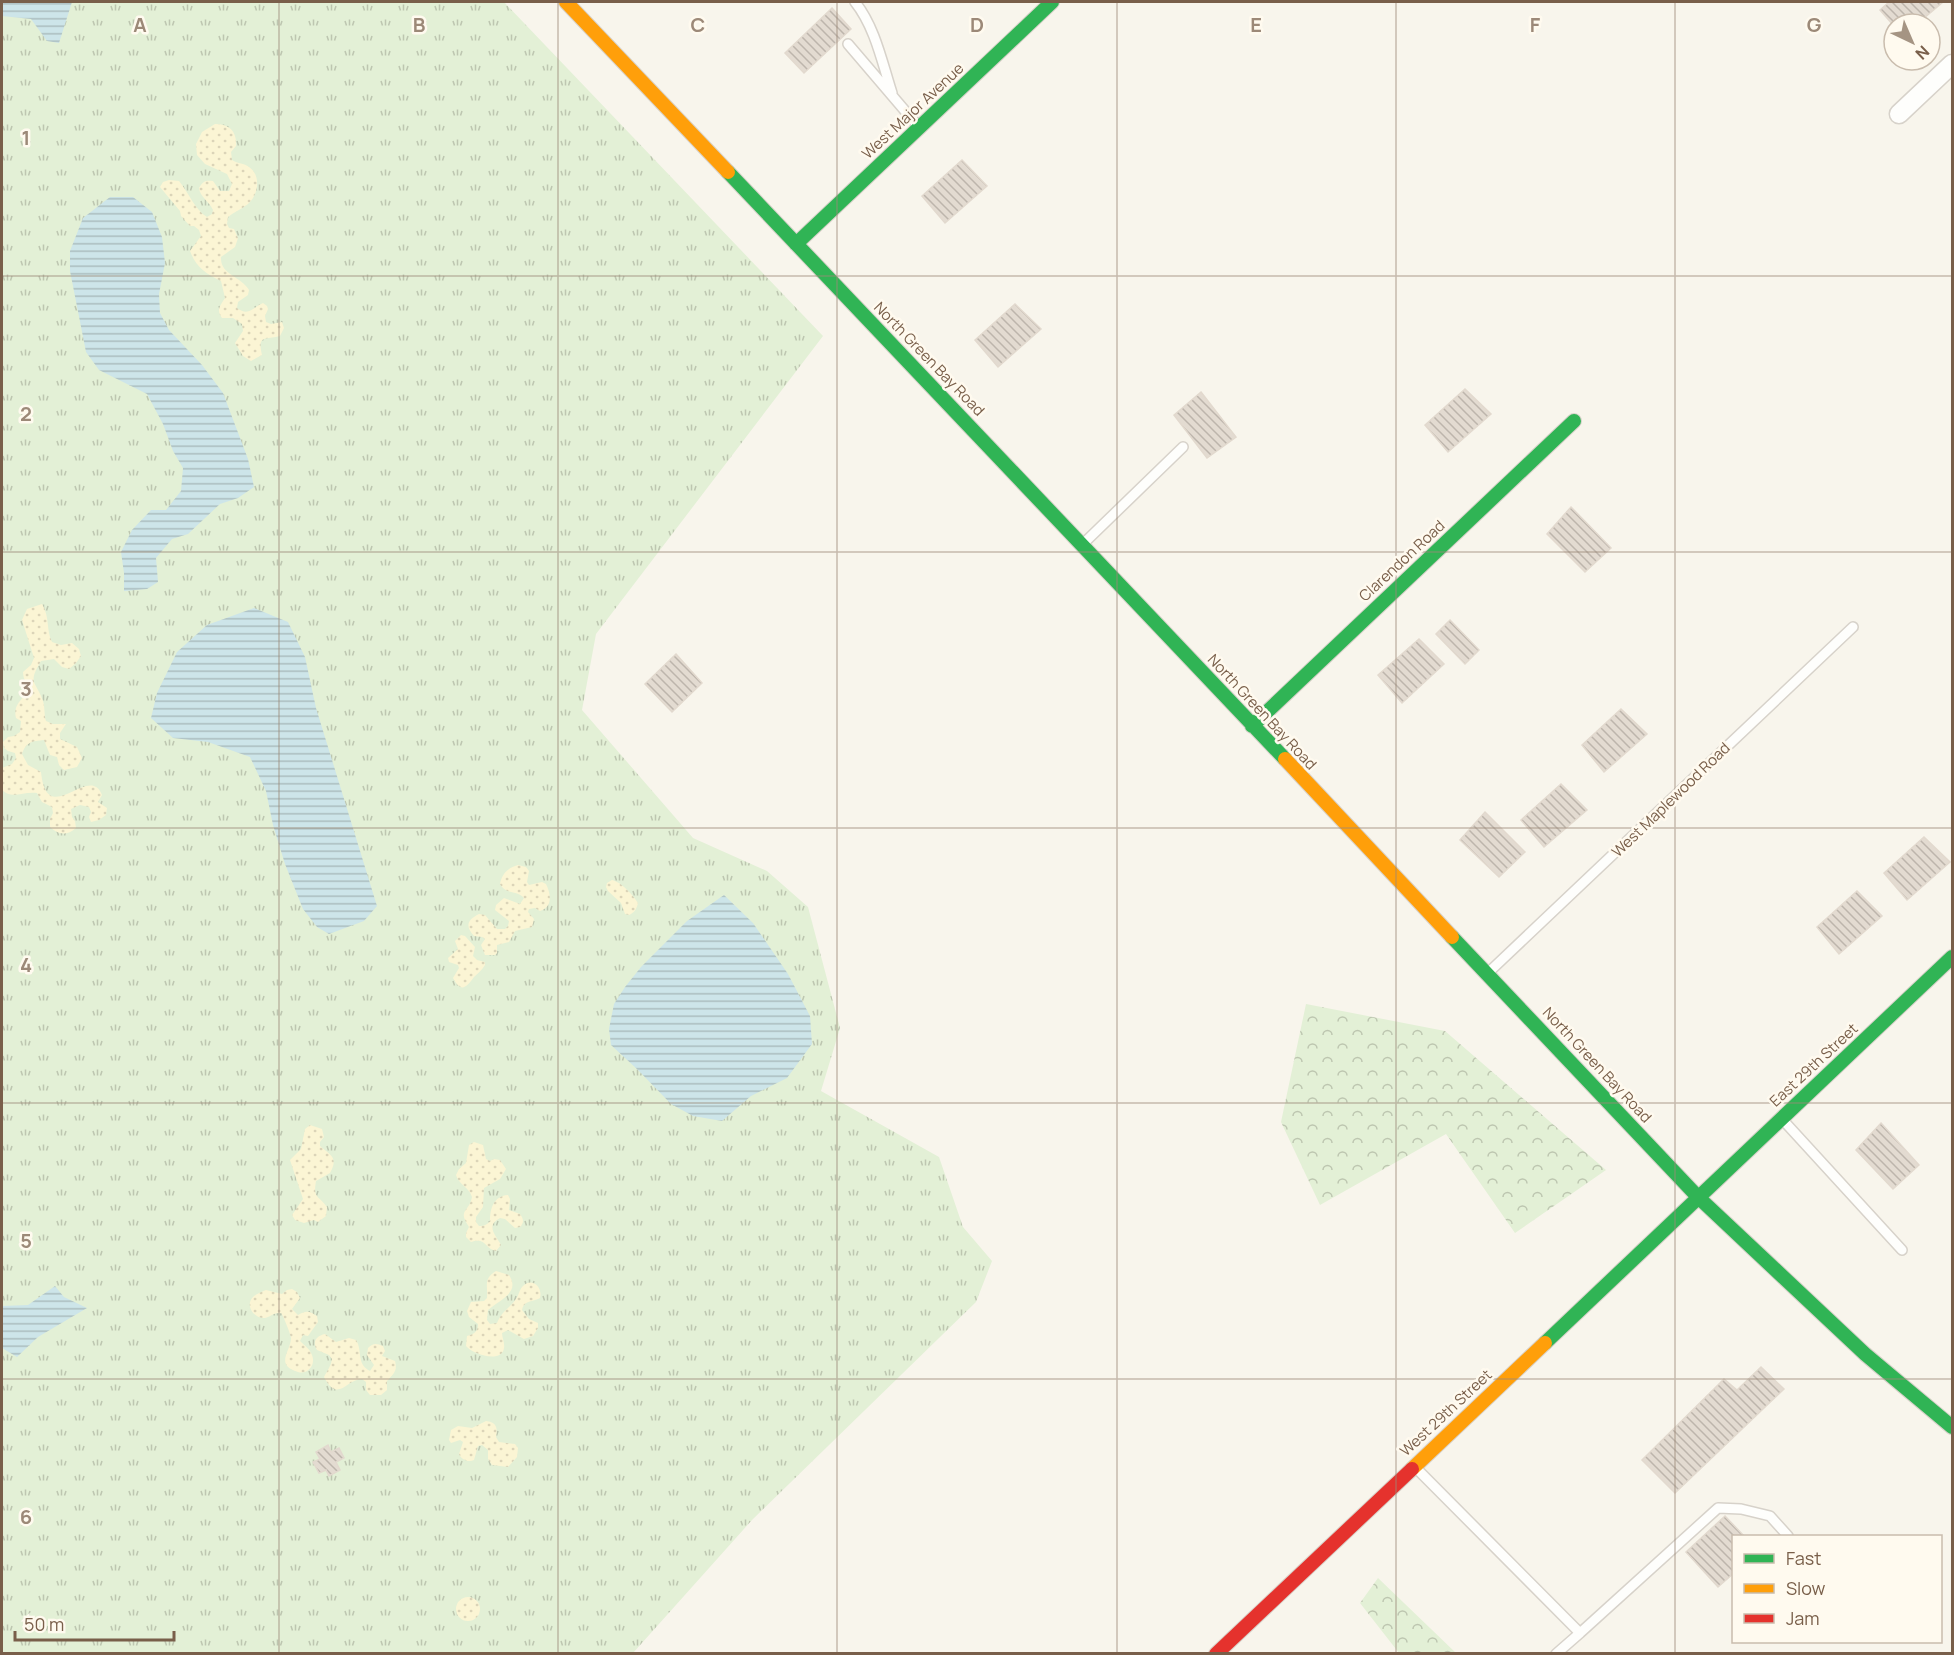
<svg xmlns="http://www.w3.org/2000/svg" width="1954" height="1655" viewBox="0 0 1954 1655" font-family="Manrope,sans-serif">
  <style>
    .grass { fill: url(#grass-tufts) }
    .forest { fill: url(#forest-crowns) }
    .sand { fill: url(#sand-dots) }
    .water { fill: url(#water-rules) }
    .building { fill: url(#building-back-hatch); stroke: #e2d9ce; stroke-width: 1.5 }
    .lines { fill: none; stroke-linecap: round; stroke-linejoin: round }
    .lane-casing { stroke: #d7d2ca; stroke-width: 12 }
    .street-casing { stroke: #d7d2ca; stroke-width: 21 }
    .fast-casing { stroke: #d8d2ca; stroke-width: 16 }
    .slow-casing { stroke: #d8d2ca; stroke-width: 16 }
    .jam-casing { stroke: #d8d2ca; stroke-width: 16 }
    .lane { stroke: #fefefc; stroke-width: 9 }
    .street { stroke: #fefefc; stroke-width: 18 }
    .fast { stroke: #30b455; stroke-width: 14 }
    .slow { stroke: #ff9f0a; stroke-width: 14 }
    .jam { stroke: #e5322d; stroke-width: 14 }
    .grid { fill: none; stroke: #9c8978; stroke-width: 1.5; stroke-opacity: 0.55 }
    .labels { text-anchor: middle; stroke-width: 5; stroke-linejoin: round; paint-order: stroke }
    .street-label { font-size: 15px; fill: #795f4a; stroke: #fffaef }
    .grid-label { font-size: 20px; text-anchor: middle; font-weight: bold; fill: #9c8978; stroke: #fffaef; stroke-width: 5; stroke-linejoin: round; paint-order: stroke }
  </style>
  <defs>
    <pattern id="grass-tufts" width="24" height="20" patternUnits="userSpaceOnUse" patternTransform="scale(1.5)"><rect width="24" height="20" fill="#e3f0d6"/><path d="M3 7l-1-3M5 7V3M7 7l1-3M15 17l-1-3M17 17v-4M19 17l1-3" fill="none" stroke="#bdc6b0"/></pattern>
    <pattern id="forest-crowns" width="20" height="18" patternUnits="userSpaceOnUse" patternTransform="scale(1.5)"><rect width="20" height="18" fill="#e3f0d6"/><path d="M2 6a3 3 0 1 1 6 0M12 15a3 3 0 1 1 6 0" fill="none" stroke="#bdc6b0"/></pattern>
    <pattern id="sand-dots" width="8" height="8" patternUnits="userSpaceOnUse" patternTransform="scale(1.5)"><rect width="8" height="8" fill="#fbf5d4"/><path d="M2 2h.1M6 6h.1" fill="none" stroke="#dbd4b8" stroke-width="1.8" stroke-linecap="round"/></pattern>
    <pattern id="water-rules" width="6" height="5" patternUnits="userSpaceOnUse" patternTransform="scale(1.5)"><rect width="6" height="5" fill="#cde5e9"/><path d="M0 2.5h6" fill="none" stroke="#abbdbf"/></pattern>
    <pattern id="building-back-hatch" width="6" height="6" patternUnits="userSpaceOnUse" patternTransform="scale(1.5)"><rect width="6" height="6" fill="#e3dbd1"/><path d="M-1 5l2 2M0 0l6 6M5-1l2 2" fill="none" stroke="#bdb5ac"/></pattern>
  </defs>
  <rect width="100%" height="100%" fill="#f8f5ec"/>
  <!-- grass -->
  <path class="grass" d="M 2,2 L 504,2 L 823,336 L 596,634 L 582,710 L 693,838 L 767,871 L 808,907 L 840,1028 L 821,1091 L 939,1157 L 963,1227 L 992,1261 L 976,1302 L 752,1520 L 633,1653 L 2,1654 Z"/>
  <!-- forest -->
  <path class="forest" d="M 1306,1004 L 1445,1031 L 1606,1170 L 1515,1233 L 1446,1134 L 1320,1205 L 1281,1122 Z
    M 1378,1578 L 1456,1653 L 1399,1653 L 1360,1603 Z"/>
  <!-- sand -->
  <path class="sand" d="M 215,124 C 230,124 237,132 236,146 L 231,152 L 232,160 C 238,164 244,163 249,167 C 261,175 259,194 248,204 C 242,209 234,212 228,217 L 227,224 L 229,228 L 234,229 L 238,238 L 235,247 L 221,257 C 220,275 241,276 249,290 L 248,295 L 238,302 L 237,308 C 249,317 253,307 263,303 L 267,306 L 268,309 L 265,316 L 266,322 L 271,324 L 282,322 L 284,328 L 280,336 C 266,340 257,334 262,355 L 251,361 L 243,356 L 235,343 L 243,331 L 242,324 L 233,318 L 222,318 C 216,310 220,306 225,298 L 221,281 C 206,274 196,267 190,251 L 201,236 L 199,230 L 194,226 L 190,226 L 181,216 L 180,211 L 160,187 L 163,182 L 169,180 L 179,181 C 189,193 195,210 207,217 L 212,214 L 213,210 C 209,201 200,197 199,188 C 203,181 206,180 213,181 L 220,191 L 229,191 L 232,184 L 227,174 L 205,164 L 197,155 L 196,144 L 202,132 Z
    M 42,604 C 50,617 46,630 52,642 L 61,645 L 72,643 L 79,649 L 81,656 L 76,663 L 69,669 L 62,667 L 54,659 L 41,661 C 27,684 36,681 43,701 C 45,707 44,715 46,721 L 53,724 L 66,724 L 60,733 L 60,739 L 77,747 L 82,758 L 77,767 L 64,770 L 59,765 L 57,757 L 50,755 L 44,740 C 32,741 26,742 22,754 L 28,765 L 41,772 C 47,831 89,762 102,795 L 98,802 L 107,808 L 106,815 L 99,820 L 91,822 L 89,817 L 91,812 L 89,807 L 80,805 L 71,809 L 72,817 L 75,821 L 76,828 C 67,836 58,835 50,827 L 50,819 L 53,813 L 52,807 L 42,802 L 37,793 C 23,791 12,800 2,790 L 2,768 L 12,764 L 16,758 L 15,753 L 8,751 L 4,748 L 3,742 L 8,737 L 14,736 L 20,732 L 21,721 L 16,718 C 13,706 20,701 28,692 C 28,684 23,680 23,672 L 31,665 L 34,658 L 22,620 L 27,609 Z
    M 518,865 L 526,867 L 529,871 L 527,882 L 529,885 L 542,882 L 546,884 C 551,894 553,907 540,911 L 535,908 L 529,909 L 528,912 L 534,919 L 532,927 L 515,931 L 509,942 L 497,945 L 497,953 L 495,955 L 485,955 L 481,945 L 485,939 L 482,937 L 474,936 C 465,926 467,920 479,914 L 485,915 L 497,929 L 505,929 L 508,926 L 509,921 L 495,910 L 496,905 L 504,898 L 520,904 L 524,898 C 517,890 506,895 500,884 C 502,873 508,868 518,865 Z
    M 612,880 C 621,882 633,895 638,903 C 636,910 635,912 629,915 L 625,914 L 621,903 L 608,891 L 606,887 L 607,883 Z
    M 461,935 L 465,936 L 475,947 L 473,956 L 477,960 L 485,962 L 485,965 C 482,970 478,973 474,977 C 466,988 461,993 453,978 L 459,968 L 458,965 L 449,962 L 448,958 L 458,949 L 455,941 Z
    M 310,1125 L 322,1129 L 324,1137 L 320,1142 L 320,1146 C 330,1155 339,1157 330,1173 L 316,1181 C 313,1199 318,1195 327,1207 L 326,1216 L 318,1222 L 314,1220 L 304,1223 L 295,1220 L 292,1215 L 303,1199 L 290,1160 L 301,1149 L 305,1129 Z
    M 474,1142 L 483,1145 L 486,1159 L 490,1161 L 494,1159 L 500,1160 L 506,1169 L 500,1179 L 484,1188 L 483,1207 L 476,1217 L 476,1222 L 479,1226 C 484,1226 487,1225 490,1221 C 490,1208 494,1196 508,1195 L 510,1199 L 509,1210 L 520,1214 C 524,1220 524,1222 520,1227 L 515,1228 L 505,1219 L 500,1218 C 485,1226 496,1235 501,1245 L 496,1251 C 485,1249 486,1237 471,1242 L 466,1237 L 466,1233 L 469,1227 C 457,1209 469,1213 472,1197 C 469,1187 459,1185 456,1175 L 459,1169 L 466,1163 L 469,1145 Z
    M 496,1271 L 509,1275 C 521,1293 499,1300 488,1310 L 487,1320 L 490,1324 L 497,1323 C 502,1311 509,1309 516,1299 C 519,1295 519,1290 523,1286 C 532,1277 543,1287 540,1298 C 533,1302 524,1300 522,1310 L 529,1319 L 538,1323 L 538,1328 L 533,1336 L 524,1339 L 508,1330 L 502,1333 C 502,1337 505,1344 504,1348 C 502,1364 472,1354 466,1346 L 467,1336 C 474,1334 478,1332 478,1324 L 469,1317 L 467,1311 L 471,1302 L 484,1301 L 487,1298 C 488,1285 483,1279 496,1271 Z
    M 292,1289 L 297,1292 L 300,1298 L 292,1309 L 298,1315 C 307,1310 309,1311 317,1316 L 318,1322 L 308,1336 L 303,1335 L 300,1341 C 305,1346 310,1349 312,1355 C 316,1365 308,1375 298,1372 C 274,1365 291,1351 291,1338 C 291,1335 283,1315 281,1313 C 273,1312 270,1318 263,1318 C 253,1317 245,1305 253,1297 C 256,1294 262,1292 266,1290 L 282,1294 L 287,1290 Z
    M 325,1334 L 336,1342 L 349,1338 L 356,1340 C 363,1351 356,1364 370,1371 L 374,1365 L 367,1355 L 368,1348 C 373,1343 376,1343 383,1346 L 385,1351 L 382,1356 L 395,1361 C 398,1371 393,1374 387,1381 L 387,1390 L 381,1395 L 370,1395 L 366,1390 L 366,1382 L 362,1379 C 346,1379 338,1404 324,1377 C 327,1371 331,1366 332,1359 L 329,1355 L 317,1350 C 312,1342 316,1336 325,1334 Z
    M 486,1421 C 496,1422 498,1427 496,1437 L 499,1442 L 515,1444 L 518,1448 L 517,1457 L 508,1467 L 492,1465 L 488,1459 L 488,1450 L 482,1445 L 478,1446 L 474,1460 C 468,1463 461,1459 459,1454 L 463,1442 L 460,1440 L 451,1443 L 449,1440 L 451,1430 L 458,1426 L 472,1428 Z
    M456 1609a12 12 0 1 1 24 0a12 12 0 1 1-24 0Z"/>
  <!-- water -->
  <path class="water" d="M 2,2 L 72,2 L 59,43 L 47,41 L 31,19 L 2,16 Z
    M 110,197 L 133,197 L 152,212 L 162,237 L 165,263 L 159,294 L 160,313 L 169,330 L 202,365 L 223,393 L 248,459 L 254,487 L 238,498 L 220,504 L 188,534 L 172,539 L 156,558 L 158,582 L 147,589 L 124,591 L 124,573 L 121,552 L 132,530 L 151,510 L 166,510 L 181,491 L 183,468 L 173,451 L 163,424 L 147,394 L 99,370 L 86,352 L 70,271 L 70,251 L 83,218 Z
    M 254,608 L 288,622 L 305,657 L 316,708 L 377,906 L 364,921 L 329,934 L 317,927 L 303,909 L 285,864 L 273,825 L 266,791 L 250,757 L 208,742 L 173,738 L 151,718 L 157,693 L 177,652 L 207,625 Z
    M 724,895 L 753,923 L 788,974 L 810,1016 L 812,1044 L 787,1078 L 751,1096 L 722,1121 L 693,1116 L 671,1104 L 638,1070 L 611,1045 L 609,1029 L 614,1004 L 625,987 L 641,967 L 687,921 Z
    M 55,1286 L 64,1297 L 87,1308 L 38,1337 L 17,1357 L 2,1348 L 2,1306 L 28,1305 Z"/>
  <!-- building -->
  <path class="building" d="M 1889,2 L 1943,2 L 1917,24 L 1894,24 L 1894,26 L 1880,10 Z
    M 832,8 L 851,29 L 804,73 L 785,53 Z
    M 962,160 L 987,186 L 945,223 L 922,196 Z
    M 1015,304 L 1041,329 L 998,367 L 975,340 Z
    M 1465,389 L 1491,414 L 1448,452 L 1425,425 Z
    M 1201,392 L 1236,437 L 1207,458 L 1174,415 Z
    M 1571,507 L 1611,548 L 1585,572 L 1547,534 Z
    M 1450,620 L 1479,650 L 1465,664 L 1436,634 Z
    M 1419,639 L 1444,664 L 1402,703 L 1378,675 Z
    M 676,654 L 702,683 L 672,712 L 645,684 Z
    M 1621,709 L 1647,734 L 1604,772 L 1582,745 Z
    M 1561,784 L 1587,810 L 1544,847 L 1521,820 Z
    M 1485,812 L 1525,852 L 1499,877 L 1460,840 Z
    M 1924,837 L 1950,862 L 1907,900 L 1884,873 Z
    M 1857,891 L 1882,916 L 1839,954 L 1817,927 Z
    M 1881,1123 L 1919,1165 L 1893,1189 L 1856,1150 Z
    M 1761,1367 L 1784,1389 L 1675,1493 L 1642,1460 L 1724,1379 L 1737,1390 Z
    M 328,1445 L 331,1452 L 339,1448 L 344,1458 L 336,1462 L 340,1470 L 329,1476 L 326,1470 L 319,1473 L 313,1462 L 320,1459 L 316,1452 Z
    M 1725,1516 L 1744,1536 L 1734,1536 L 1734,1573 L 1718,1587 L 1686,1552 Z"/>
  <g class="lines">
    <!-- lane casing -->
    <g class="lane-casing">
      <path id="lane" d="M 855,2 C 875,27 882,62 892,93
        M 848,44 L 918,126
        M 1084,543 L 1183,447
        M 1490,971 L 1853,627
        M 1782,1119 L 1902,1250
        M 1416,1468 L 1580,1633 L 1718,1508 L 1741,1509 L 1770,1516 L 1788,1536
        M 1556,1654 L 1580,1633"/>
    </g>
    <!-- street casing -->
    <g class="street-casing">
      <path id="street" d="M 1899,114 L 1952,64"/>
    </g>
    <!-- fast casing -->
    <g class="fast-casing">
      <path id="fast" d="M 728,172 L 1285,759
        M 796,244 L 1052,2
        M 1252,726 L 1574,421
        M 1452,937 L 1698,1197 L 1865,1354 L 1952,1427
        M 1545,1343 L 1952,957"/>
    </g>
    <!-- slow casing -->
    <g class="slow-casing">
      <path id="slow" d="M 566,2 L 728,172
        M 1285,759 L 1452,937
        M 1412,1469 L 1545,1343"/>
    </g>
    <!-- jam casing -->
    <g class="jam-casing">
      <path id="jam" d="M 1216,1654 L 1412,1469"/>
    </g>
    <!-- lane -->
    <use href="#lane" class="lane"/>
    <!-- street -->
    <use href="#street" class="street"/>
    <!-- fast -->
    <use href="#fast" class="fast"/>
    <!-- slow -->
    <use href="#slow" class="slow"/>
    <!-- jam -->
    <use href="#jam" class="jam"/>
  </g>
  <!-- grid -->
  <path class="grid" d="M 279,2 L 279,1654M 558,2 L 558,1654M 837,2 L 837,1654M 1117,2 L 1117,1654M 1396,2 L 1396,1654M 1675,2 L 1675,1654M 2,276 L 1952,276M 2,552 L 1952,552M 2,828 L 1952,828M 2,1103 L 1952,1103M 2,1379 L 1952,1379"/>
  <g class="labels">
    <!-- street labels -->
    <g class="street-label">
      <text transform="translate(913 111) rotate(-43)" y="5">West Major Avenue</text>
      <text transform="translate(929 359) rotate(46)" y="5">North Green Bay Road</text>
      <text transform="translate(1402 561) rotate(-43)" y="5">Clarendon Road</text>
      <text transform="translate(1262 712) rotate(47)" y="5">North Green Bay Road</text>
      <text transform="translate(1671 800) rotate(-44)" y="5">West Maplewood Road</text>
      <text transform="translate(1597 1065) rotate(47)" y="5">North Green Bay Road</text>
      <text transform="translate(1814 1065) rotate(-43)" y="5">East 29th Street</text>
      <text transform="translate(1446 1413) rotate(-43)" y="5">West 29th Street</text>
    </g>
  </g>
  <g class="grid-label">
    <text x="140" y="32">A</text>
    <text x="419" y="32">B</text>
    <text x="698" y="32">C</text>
    <text x="977" y="32">D</text>
    <text x="1256" y="32">E</text>
    <text x="1535" y="32">F</text>
    <text x="1814" y="32">G</text>
    <text x="26" y="145">1</text>
    <text x="26" y="421">2</text>
    <text x="26" y="696">3</text>
    <text x="26" y="972">4</text>
    <text x="26" y="1248">5</text>
    <text x="26" y="1524">6</text>
  </g>
  <!-- border -->
  <rect width="1954" height="1655" fill="none" stroke="#795f4a" stroke-width="6"/>
  <!-- legend -->
  <rect x="1732" y="1535" width="210" height="108" fill="#fffaef" stroke="#c9bcad" stroke-width="1.5"/>
  <rect x="1744" y="1554" width="30" height="9" fill="#30b455" stroke="#c9bcad" stroke-width="1.5"/>
  <text x="1786" y="1565" font-size="18" fill="#795f4a">Fast</text>
  <rect x="1744" y="1584" width="30" height="9" fill="#ff9f0a" stroke="#c9bcad" stroke-width="1.5"/>
  <text x="1786" y="1595" font-size="18" fill="#795f4a">Slow</text>
  <rect x="1744" y="1614" width="30" height="9" fill="#e5322d" stroke="#c9bcad" stroke-width="1.5"/>
  <text x="1786" y="1625" font-size="18" fill="#795f4a">Jam</text>
  <!-- north arrow -->
  <g transform="translate(1912 42) rotate(136)"><circle r="28" fill="#fffaef" stroke="#c9bcad" stroke-width="1.5"/>
  <path d="M0-4.5L10 22L0 15L-10 22Z" fill="#a59483"/>
  <text y="-9" font-size="16" font-weight="bold" text-anchor="middle" fill="#795f4a">N</text>
  </g>
  <!-- scale -->
  <path d="M15 1631v9h159v-9" fill="none" stroke="#795f4a" stroke-width="3"/>
  <text x="24" y="1631" font-size="18" fill="#795f4a" stroke="#fffaef" stroke-width="4.5" paint-order="stroke">50 m</text>
</svg>
